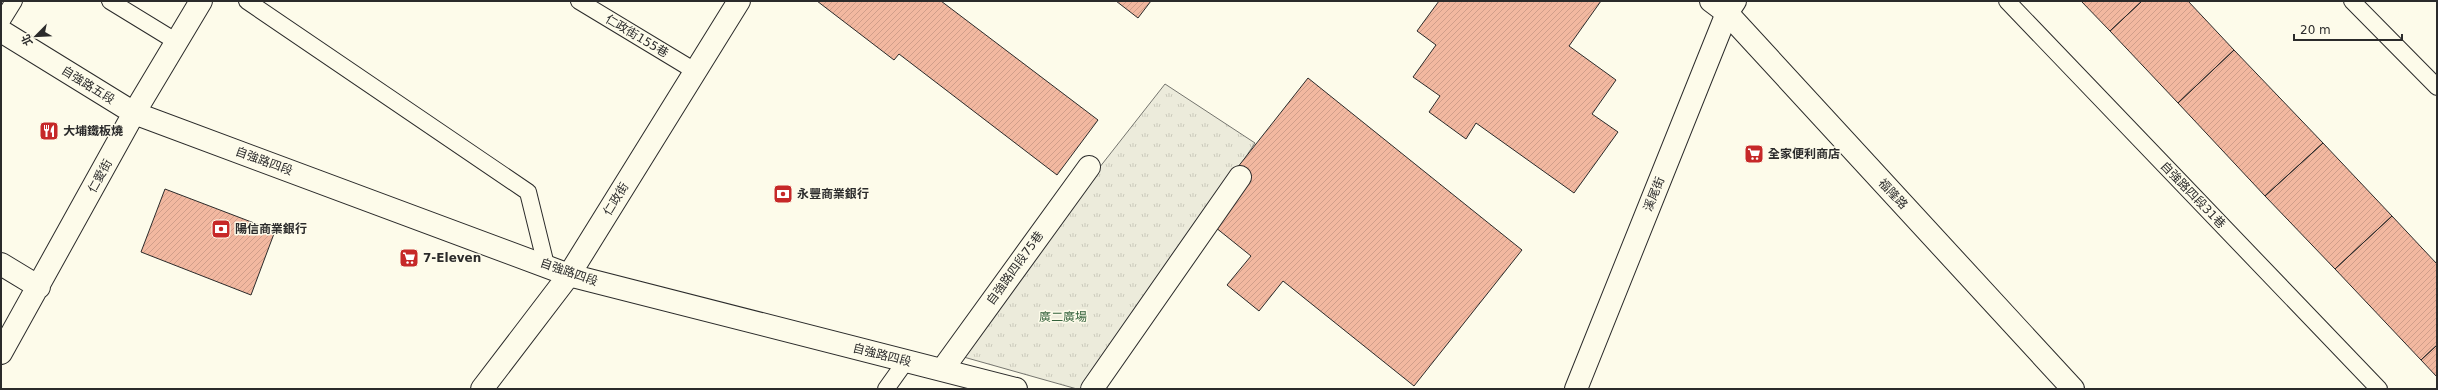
<svg xmlns="http://www.w3.org/2000/svg" width="2438" height="390" viewBox="0 0 2438 390" font-family="'DejaVu Sans','Noto Sans TC',sans-serif">
  <style>
    .grass { fill: url(#grass-tufts); stroke: #74746e }
    .building { fill: url(#building-hatch); stroke: #2b2b2b }
    .lines { fill: none; stroke-linecap: round; stroke-linejoin: round }
    .service-casing { stroke: #2b2b2b; stroke-width: 18 }
    .minor-casing { stroke: #2b2b2b; stroke-width: 24 }
    .tertiary-casing { stroke: #2b2b2b; stroke-width: 24 }
    .service { stroke: #fdfbea; stroke-width: 16 }
    .minor { stroke: #fdfbea; stroke-width: 22 }
    .tertiary { stroke: #fdfbea; stroke-width: 22 }
    .labels { text-anchor: middle; stroke-width: 3; stroke-linejoin: round; paint-order: stroke }
    .street-label { font-size: 12px; fill: #2b2b2b; stroke: #fdfbea }
    .poi-label { font-size: 12px; font-weight: bold; fill: #2b2b2b; stroke: #fdfbea; text-anchor: start }
    .park-label { font-size: 12px; fill: #34623c; stroke: #fdfbea }
  </style>
  <defs>
    <pattern id="grass-tufts" width="24" height="20" patternUnits="userSpaceOnUse"><rect width="24" height="20" fill="#ecebdb"/><path d="M3 7l-1-3M5 7V3M7 7l1-3M15 17l-1-3M17 17v-4M19 17l1-3" fill="none" stroke="#cbcabc"/></pattern>
    <pattern id="building-hatch" width="6" height="6" patternUnits="userSpaceOnUse"><rect width="6" height="6" fill="#f2b8a0"/><path d="M-1 1l2-2M0 6l6-6M5 7l2-2" fill="none" stroke="#d09e8a"/></pattern>
  </defs>
  <rect width="100%" height="100%" fill="#fdfbea"/>
  <!-- grass -->
  <path class="grass" d="M 1165,84 L 1255,143 L 1092,389 L 1077,389 L 953,354 Z"/>
  <!-- building -->
  <path class="building" d="M 817,1 L 941,1 L 1098,120 L 1057,175 L 899,54 L 894,60 Z
    M 1116,1 L 1151,1 L 1138,18 Z
    M 1439,1 L 1601,1 L 1569,46 L 1616,80 L 1592,114 L 1618,132 L 1574,193 L 1476,123 L 1466,139 L 1429,112 L 1440,96 L 1413,77 L 1436,45 L 1417,31 Z
    M 2081,1 L 2142,1 L 2110,31 Z
    M 2142,1 L 2188,1 L 2234,50 L 2178,103 L 2110,31 Z
    M 2234,50 L 2323,143 L 2265,196 L 2178,103 Z
    M 1308,78 L 1522,250 L 1414,386 L 1283,281 L 1259,311 L 1227,285 L 1251,256 L 1200,215 Z
    M 2323,143 L 2392,216 L 2335,269 L 2265,196 Z
    M 165,189 L 275,231 L 251,295 L 141,252 Z
    M 2392,216 L 2437,264 L 2437,345 L 2421,360 L 2335,269 Z
    M 2437,345 L 2437,377 L 2421,360 Z"/>
  <g class="lines">
    <!-- service casing -->
    <g class="service-casing">
      <path id="service" d="M 110,1 L 177,42
        M 247,1 L 528,192 L 546,265
        M 579,1 L 695,71
        M 2007,1 L 2379,389
        M 2352,1 L 2437,87
        M 1,22 L 14,1
        M 886,389 L 906,361"/>
    </g>
    <!-- minor casing -->
    <g class="minor-casing">
      <path id="minor" d="M 1711,1 L 1727,13 L 2073,389
        M 1,31 L 134,113 L 569,275 L 1016,389
        M 1,264 L 39,287
        M 1,353 L 134,113 L 201,1
        M 942,370 L 1089,167
        M 482,389 L 569,275 L 739,1
        M 1092,389 L 1240,177"/>
    </g>
    <!-- tertiary casing -->
    <g class="tertiary-casing">
      <path id="tertiary" d="M 1576,389 L 1727,13 L 1735,1"/>
    </g>
    <!-- service -->
    <use href="#service" class="service"/>
    <!-- minor -->
    <use href="#minor" class="minor"/>
    <!-- tertiary -->
    <use href="#tertiary" class="tertiary"/>
  </g>
  <!-- icons -->
  <defs>
    <g id="restaurant-square" transform="scale(1)"><rect x="-9" y="-9" width="18" height="18" rx="4" fill="#c62828" stroke="#fdfbea"/><path d="M-5-6h1v4h1v-4h1v4h1v-4h1v5L-1.5 .5V6h-2V.5L-5-1ZM5-6V6H3V1.5H1.5Q1.5-4 5-6Z" fill="#fff"/></g>
    <g id="supermarket-square" transform="scale(1)"><rect x="-9" y="-9" width="18" height="18" rx="4" fill="#c62828" stroke="#fdfbea"/><path d="M-6-5.5h2.5l.6 2H6L4.5 2H-2.5L-4.4-4H-6ZM-1.5 3.2a1.3 1.3 0 1 0 .1 0ZM3 3.2a1.3 1.3 0 1 0 .1 0Z" fill="#fff"/></g>
    <g id="bank-square" transform="scale(1)"><rect x="-9" y="-9" width="18" height="18" rx="4" fill="#c62828" stroke="#fdfbea"/><path d="M-6-4H6V4H-6ZM0-2.3a2.3 2.3 0 1 0 0 4.6a2.3 2.3 0 1 0 0-4.6Z" fill="#fff"/></g>
  </defs>
  <g fill-rule="evenodd">
    <use href="#restaurant-square" x="49" y="131"/>
    <use href="#supermarket-square" x="1754" y="154"/>
    <use href="#bank-square" x="783" y="194"/>
    <use href="#bank-square" x="221" y="229"/>
    <use href="#supermarket-square" x="409" y="258"/>
  </g>
  <g class="labels">
    <!-- street labels -->
    <g class="street-label">
      <text transform="translate(637 36) rotate(31)" y="4">仁政街155巷</text>
      <text transform="translate(88 85) rotate(32)" y="4">自強路五段</text>
      <text transform="translate(264 161) rotate(20)" y="4">自強路四段</text>
      <text transform="translate(100 176) rotate(-61)" y="4">仁愛街</text>
      <text transform="translate(1654 194) rotate(-68)" y="4">溪尾街</text>
      <text transform="translate(1893 194) rotate(47)" y="4">福隆路</text>
      <text transform="translate(2193 195) rotate(46)" y="4">自強路四段31巷</text>
      <text transform="translate(616 199) rotate(-58)" y="4">仁政街</text>
      <text transform="translate(1015 268) rotate(-54)" y="4">自強路四段75巷</text>
      <text transform="translate(569 272) rotate(19)" y="4">自強路四段</text>
      <text transform="translate(882 355) rotate(14)" y="4">自強路四段</text>
    </g>
    <!-- poi labels -->
    <g class="poi-label">
      <text x="63" y="135">大埔鐵板燒</text>
      <text x="1768" y="158">全家便利商店</text>
      <text x="797" y="198">永豐商業銀行</text>
      <text x="235" y="233">陽信商業銀行</text>
      <text x="423" y="262">7-Eleven</text>
    </g>
    <!-- park labels -->
    <g class="park-label">
      <text x="1063" y="321">廣二廣場</text>
    </g>
  </g>
  <!-- border -->
  <rect width="2438" height="390" fill="none" stroke="#2b2b2b" stroke-width="4"/>
  <!-- north arrow -->
  <g transform="translate(36 36) rotate(246)" stroke="#fdfbea" stroke-width="3" paint-order="stroke">
  <path d="M0-3L7 15L0 10L-7 15Z" fill="#2b2b2b"/>
  <text y="-6" font-size="11" font-weight="bold" text-anchor="middle" fill="#2b2b2b">北</text>
  </g>
  <!-- scale -->
  <path d="M2294 34v6h108v-6" fill="none" stroke="#2b2b2b" stroke-width="2"/>
  <text x="2300" y="34" font-size="12" fill="#2b2b2b" stroke="#fdfbea" stroke-width="3" paint-order="stroke">20 m</text>
</svg>
